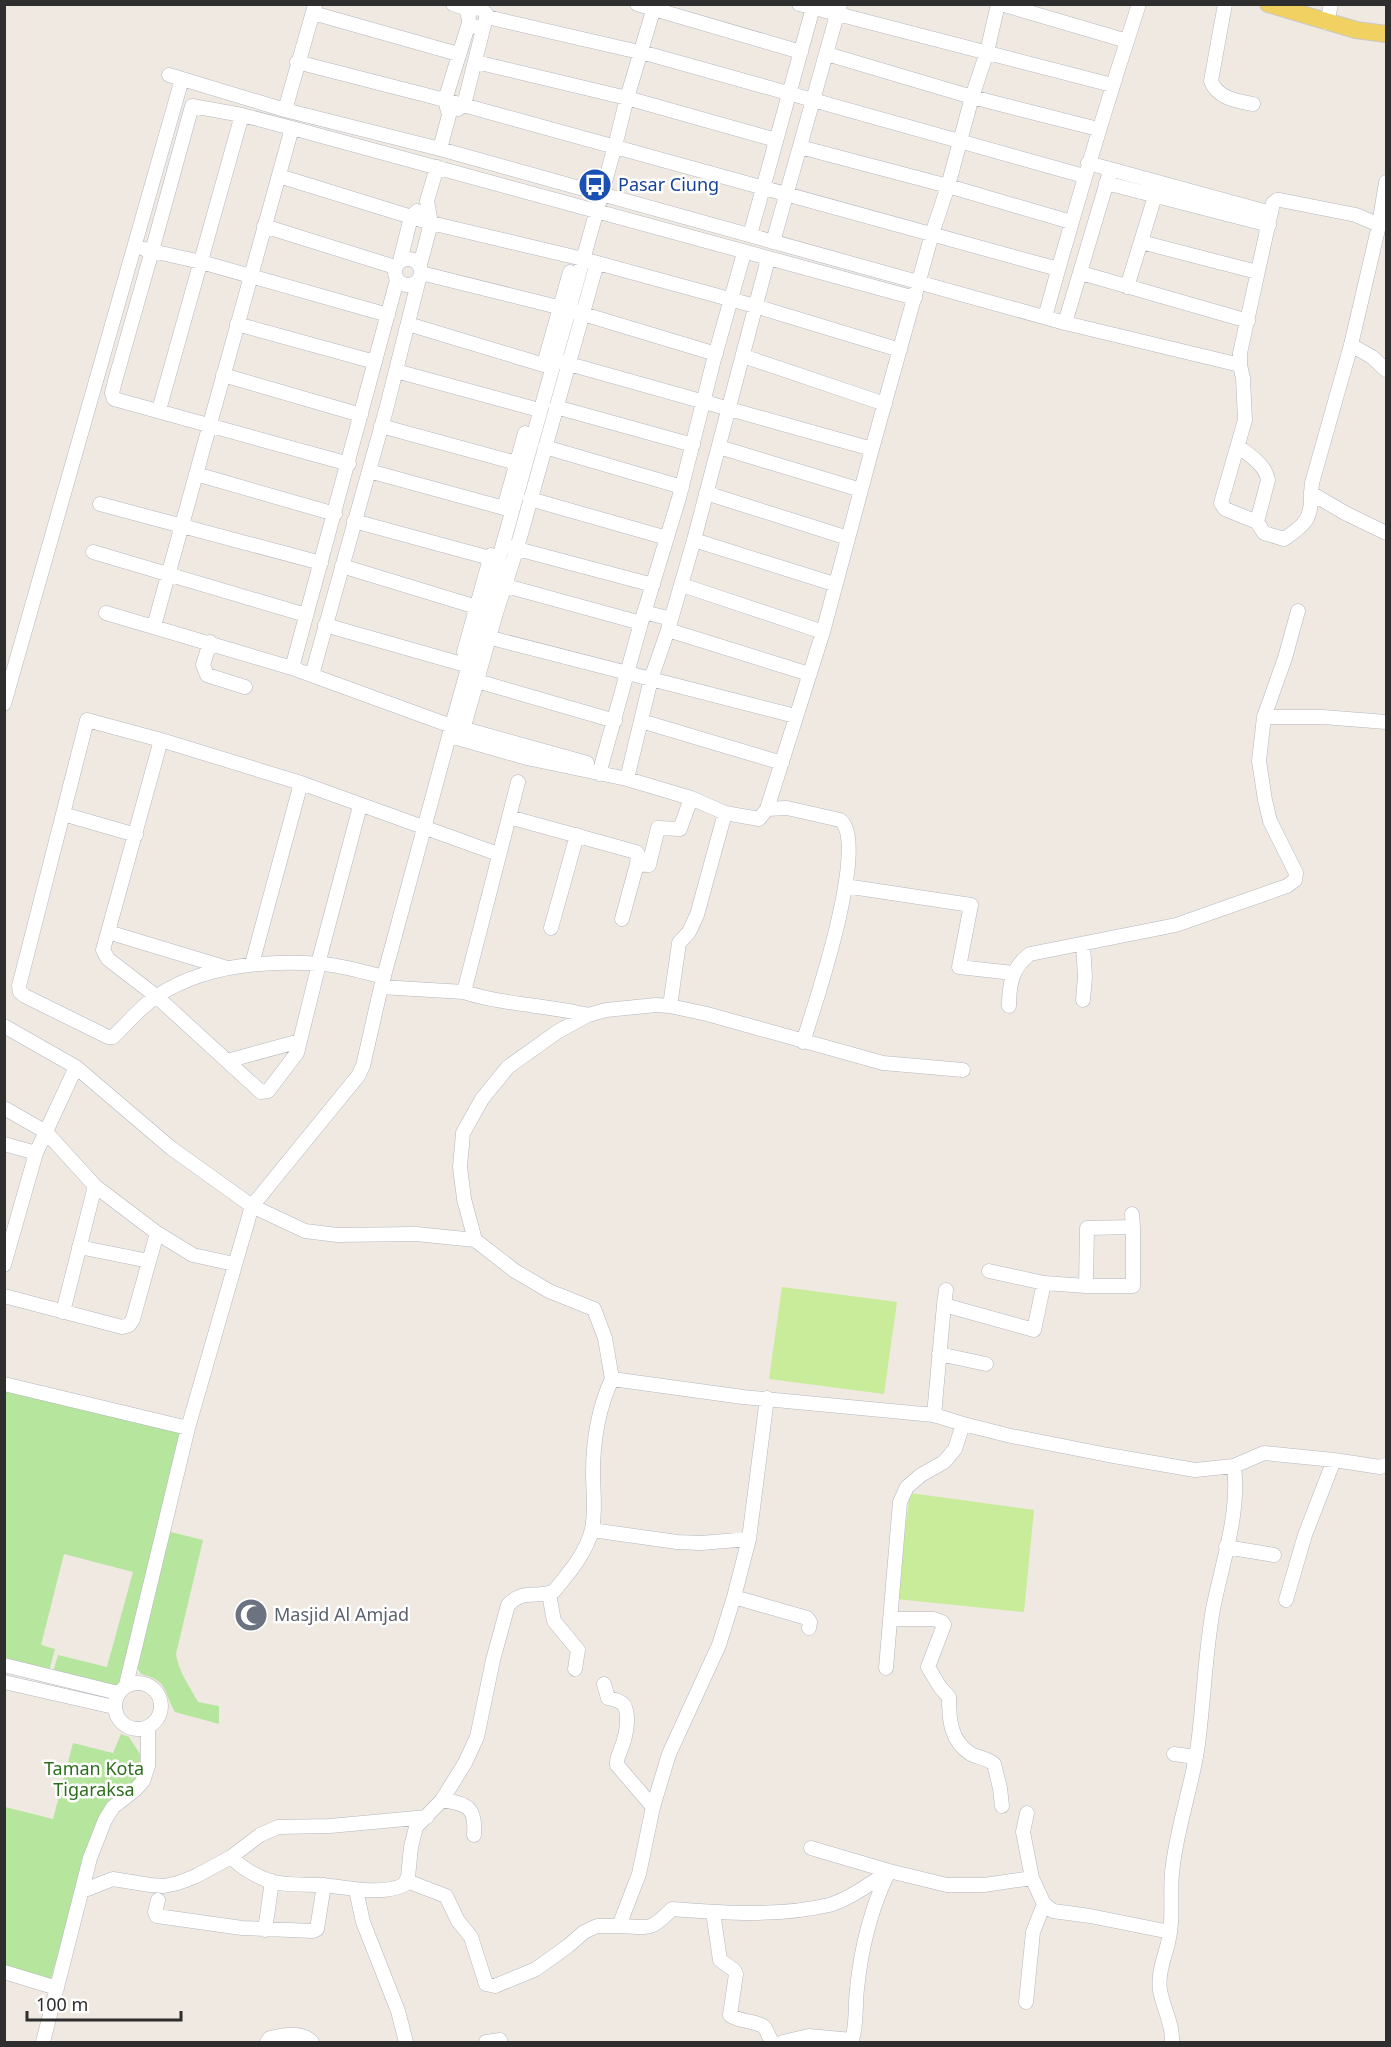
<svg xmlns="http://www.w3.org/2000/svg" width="1391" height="2047" viewBox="0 0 1391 2047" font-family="'Noto Sans',sans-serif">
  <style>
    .green { fill: #b6e59e }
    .pitch { fill: #c9ec9a }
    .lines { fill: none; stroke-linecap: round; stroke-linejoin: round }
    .minor-casing { stroke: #b4b7c1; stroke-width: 15 }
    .major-casing { stroke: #c9c9c9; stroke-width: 18 }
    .minor { stroke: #fff; stroke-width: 14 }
    .major { stroke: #f2d163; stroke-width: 16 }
    .labels { text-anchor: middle; stroke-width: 5; stroke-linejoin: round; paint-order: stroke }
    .transit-label { font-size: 18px; fill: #164399; stroke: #fff; text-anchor: start }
    .worship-label { font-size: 18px; fill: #5b616d; stroke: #fff; text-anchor: start }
    .park-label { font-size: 18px; fill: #2c6e1b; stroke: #fff }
  </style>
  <rect width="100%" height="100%" fill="#efe9e1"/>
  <!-- green -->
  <path class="green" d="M 4,1387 L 186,1428 L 125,1684 L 117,1690 L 52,1676 L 58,1655 L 107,1667 L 133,1572 L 64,1554 L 41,1645 L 55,1649 L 48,1675 L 5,1664 Z
    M 167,1531 L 203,1540 L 176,1654 C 178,1671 190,1687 198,1702 L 219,1706 L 219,1724 L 175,1712 C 162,1690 170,1682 141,1674 L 135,1665 Z
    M 121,1734 L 129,1737 L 140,1754 L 140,1772 L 86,1857 L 50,1982 L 5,1970 L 5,1807 L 53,1819 L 73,1743 L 113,1753 Z"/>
  <!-- pitch -->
  <path class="pitch" d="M 782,1287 L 897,1302 L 884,1394 L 769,1379 Z
    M 910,1493 L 1034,1510 L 1024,1612 L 896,1599 Z"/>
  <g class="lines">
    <!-- minor casing -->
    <g class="minor-casing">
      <path id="minor" d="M 453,4 L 471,10
        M 637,4 L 801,52
        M 799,4 L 1112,85
        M 1001,4 L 1127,41
        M 1225,4 L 1211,81 C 1217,98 1237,101 1253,104
        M 474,8 L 482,9 L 487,15 L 484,25 C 475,30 470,26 468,16 L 475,4
        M 313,13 L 458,54
        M 487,17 L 652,55 L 1084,176
        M 1327,23 L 1331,4
        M 827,54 L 972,97 L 1098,129
        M 297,62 L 445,100 L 1058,269
        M 476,62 L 627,98 L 776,140
        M 169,75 L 285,110 L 440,149 L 1065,323 L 1240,365 L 1240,353 L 1273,203 L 1277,200 L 1280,200 L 1356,215 L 1379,225
        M 458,109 L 464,105 L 484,25
        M 285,110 L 315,5
        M 800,147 L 948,186 L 1071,222
        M 440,149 L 449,115 L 445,100 L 469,23
        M 1088,163 L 1271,213
        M 279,176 L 431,223 L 583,259 L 755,306 L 900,350
        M 1386,182 L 1379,225 L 1351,345 L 1312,483 L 1311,493 L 1345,513 L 1386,533
        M 1106,183 L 1269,225
        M 264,226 L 395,267
        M 750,235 L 814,4
        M 773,242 L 840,4
        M 1141,242 L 1257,272
        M 144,249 L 152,251 L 115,381 L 112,393 L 114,399 L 349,464
        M395 272a13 13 0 1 1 26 0a13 13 0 1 1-26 0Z
        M 400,261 L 411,217 L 417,211
        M 420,265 L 431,223 L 427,201 L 437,167
        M 421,273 L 570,310 L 716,354
        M 1081,273 L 1248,321
        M 1127,287 L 1155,196
        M 388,315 L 201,262 L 152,251 L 192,106 L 242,115 L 292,128 L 915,298
        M 1045,317 C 1074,212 1105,108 1139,4
        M 1065,323 L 1109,175
        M 237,324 L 375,362
        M 408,324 L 544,365
        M 1351,345 L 1372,357 L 1386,370
        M 743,356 L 885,404
        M 546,357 L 570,272
        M 562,362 L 872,449
        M 1240,365 L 1243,378 L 1245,420 L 1221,503 L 1225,509 L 1257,522
        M 396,371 L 532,408
        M 223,375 L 361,415
        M 556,407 L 693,445
        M 159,410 L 242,115
        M 381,426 L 524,465
        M 1238,446 C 1249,455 1266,465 1268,480 L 1257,522 L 1264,533 L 1284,539 C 1305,525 1312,519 1311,493
        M 545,447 L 682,487
        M 719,447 L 861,490
        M 369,471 L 504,508
        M 196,474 L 335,514
        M 706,493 L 848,538
        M 530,499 L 667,538
        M 506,501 L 525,433
        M 100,504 L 321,563
        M 354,521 L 490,558
        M 694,540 L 834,584
        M 510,547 L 653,585
        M 93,552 L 306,615
        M 342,566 L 483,609
        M 682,585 L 823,632
        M 506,586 L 641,623
        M 1298,611 L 1285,658 L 1264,717 L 1323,717 L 1386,722
        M 644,612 L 671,619
        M 106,613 L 292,668 L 443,723 L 587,763
        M 325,625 L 476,668
        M 154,626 L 292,128
        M 668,630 L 809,674
        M 491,638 L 795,716
        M 210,642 L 203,665 L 207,675 L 245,687
        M 464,652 L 491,555
        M 292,668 L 397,280
        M 312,675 L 386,410 L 419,279
        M 477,681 L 615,721
        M 4,704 L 182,79
        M 641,721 L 782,763
        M 450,736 L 527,758 L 627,779 L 691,798 L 725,813 L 759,819 L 767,809 L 823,632 L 872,449 L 932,234 L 948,186 L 972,97 L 987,52 L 998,4
        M 461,737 L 496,613 L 517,548 L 597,263
        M 161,740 L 103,950 L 108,959 L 156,996 L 261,1092 L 268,1091 L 297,1053 L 319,964
        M 599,774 L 641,623 L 679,498 L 714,359 L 744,253
        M 627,779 L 651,679 L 668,630 L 694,540 L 768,259
        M 767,809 L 787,808 L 840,820 C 870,842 814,1008 803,1042
        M 63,814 L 136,835
        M 509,817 L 636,852 L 638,854 L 637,864 L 622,919
        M 637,864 L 649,865 L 658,828 L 680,829 L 691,798
        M 845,886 L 971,905 L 959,967 L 1013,973
        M 551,928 L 577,835
        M 108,932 L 227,968
        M 252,964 L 301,783
        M 318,964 L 360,806
        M 384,977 C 363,972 342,965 321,964 C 266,960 204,965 157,996 C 141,1006 127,1024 113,1037 L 108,1037 L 25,996 L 20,992 L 19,986 L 87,720 L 161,740 L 301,783 L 498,854
        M 381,987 L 464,992 L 518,782
        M 464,992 C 504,1005 547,1005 588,1015
        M 1083,1000 L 1085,977 L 1083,944
        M 670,1006 L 679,943 L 689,932 L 697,915 L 725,813
        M 1009,1006 C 1009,985 1012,967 1030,954 L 1176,925 L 1287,886 L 1295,880 L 1296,873 L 1270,821 L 1265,800 L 1259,761 L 1264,717
        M 4,1026 L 76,1067 L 171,1148 L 252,1206 L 271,1215 L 305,1231 L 337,1235 L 416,1234 L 475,1240 L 515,1271 L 549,1291 L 594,1309 L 605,1338 L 612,1379
        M 227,1061 L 300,1041
        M 4,1108 L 46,1132 L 95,1186 L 157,1233 L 193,1255 L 234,1264
        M 4,1144 L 36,1153
        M 475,1240 L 464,1199 L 460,1167 L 463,1133 L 482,1099 L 508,1067 L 557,1032 L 588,1015 L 606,1010 L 656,1005 L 670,1006 L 707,1014 L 883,1063 L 963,1070
        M 79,1247 L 149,1261
        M 4,1265 L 36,1153 L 76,1067
        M 989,1271 L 1044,1283
        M 1086,1286 L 1087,1228 L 1133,1227 L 1132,1214
        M 4,1296 L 122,1327 L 129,1325 L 133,1319 L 157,1233
        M 944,1305 L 946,1290
        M 63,1312 L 95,1186
        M 939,1354 L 986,1364
        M 4,1384 L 188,1428
        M 934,1415 L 944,1305 L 1034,1330 L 1044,1283 L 1086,1286 L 1133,1286 L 1133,1227
        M 592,1530 L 677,1542 L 701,1543 L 749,1539
        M 1226,1547 L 1274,1555
        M 549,1594 L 554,1621 L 578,1650 L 575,1669
        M 734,1597 L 807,1618 L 810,1622 L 809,1628
        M 1286,1600 L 1305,1535 L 1334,1460
        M 891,1619 L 934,1619 L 942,1622 L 944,1625 L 928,1667 L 940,1687 L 949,1697 C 949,1719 950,1741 971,1754 C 979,1758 987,1758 994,1764 L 1000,1788 L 1002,1806
        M 4,1665 L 118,1693
        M 886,1668 L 900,1502 L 907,1487 L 921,1475 L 944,1462 L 955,1449 L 963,1424
        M 4,1682 L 114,1707
        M115 1706a23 23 0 1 1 46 0a23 23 0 1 1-46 0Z
        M 604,1684 L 608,1698 C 612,1699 618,1700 622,1703 C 631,1711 626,1736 622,1746 C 620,1753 616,1758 617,1765 L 653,1807
        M 126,1685 L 188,1428 L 252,1206 L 358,1076 L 363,1066 L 381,987 L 452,725 L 615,146 L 627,98 L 655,4
        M 1174,1754 L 1196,1757
        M 442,1800 C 468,1804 476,1807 474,1835
        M 1027,1813 L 1023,1832 L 1032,1878 L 1044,1904 L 1053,1911 L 1090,1916 L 1170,1932
        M 231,1857 C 242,1868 255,1876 270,1881 C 286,1886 305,1884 321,1885 C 348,1887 379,1896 404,1885 L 408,1877 L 411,1847 L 416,1827 L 442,1800 L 465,1763 L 477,1737 L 493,1660 L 508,1605 C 524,1588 537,1599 554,1591 C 569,1573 587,1552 592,1529 C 596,1509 593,1492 593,1473 C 593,1441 598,1409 612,1379 L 743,1397 L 934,1415 L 963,1424 L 1011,1436 L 1108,1455 L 1195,1470 L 1234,1466 L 1264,1453 L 1334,1460 L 1380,1467 L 1386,1465
        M 407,1881 L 446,1896 L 458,1921 L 471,1937 L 486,1984 L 495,1986 L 536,1969 L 568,1946 L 584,1932 L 597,1926 L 619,1926 L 639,1874 L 653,1807 L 669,1754 L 719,1645 L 734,1597 L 749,1539 L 767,1398
        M 356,1890 L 363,1922 L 398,2011 L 406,2042
        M 82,1891 L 113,1879 L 150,1885 L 164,1886 L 178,1883 L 196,1876 L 231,1857 L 260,1835 L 278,1827 L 330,1826 L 427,1817
        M 158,1900 L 155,1912 L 157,1916 L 242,1928 L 313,1931 L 317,1929 L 324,1885
        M 713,1912 L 720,1960 L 734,1970 L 736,1974 L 730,2015 C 739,2022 753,2020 763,2026 C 768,2030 768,2038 773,2042
        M 619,1926 C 651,1927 649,1932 672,1909 C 724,1913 778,1917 829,1905 C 848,1900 873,1882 889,1871 L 811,1848
        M 265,1930 L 272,1881
        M 4,1972 L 57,1988
        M 1026,2002 L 1033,1932 L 1044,1904
        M 43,2042 L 90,1858 L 105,1820 L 113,1807 L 136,1789 L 143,1781 L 148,1766 L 148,1728
        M 267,2042 L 270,2038 C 284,2035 301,2031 312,2042
        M 486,2042 L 500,2040
        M 783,2042 L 809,2036 L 852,2040 C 857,2024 855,2005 857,1989 C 861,1949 872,1906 889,1871 L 947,1885 L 984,1885 L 1032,1878
        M 1172,2042 C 1173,2024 1163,2008 1160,1990 C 1157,1970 1168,1951 1170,1932 C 1173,1913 1170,1893 1172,1873 C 1176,1829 1192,1788 1198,1744 C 1204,1699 1205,1654 1213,1609 C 1222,1563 1240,1514 1234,1466"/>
    </g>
    <!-- major casing -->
    <g class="major-casing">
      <path id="major" d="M 1268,4 L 1356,30 L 1386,34"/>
    </g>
    <!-- minor -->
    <use href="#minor" class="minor"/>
    <!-- major -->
    <use href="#major" class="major"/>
  </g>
  <!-- icons -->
  <defs>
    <g id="bus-disc" transform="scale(1.725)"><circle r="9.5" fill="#1a4fb4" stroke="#fff"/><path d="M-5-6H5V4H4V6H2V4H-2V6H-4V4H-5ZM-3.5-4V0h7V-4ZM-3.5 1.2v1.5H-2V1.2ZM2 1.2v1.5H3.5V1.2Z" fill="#fff"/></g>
    <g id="mosque-disc" transform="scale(1.725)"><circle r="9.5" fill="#6b7280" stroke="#fff"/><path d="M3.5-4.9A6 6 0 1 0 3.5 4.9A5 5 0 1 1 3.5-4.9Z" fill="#fff"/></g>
  </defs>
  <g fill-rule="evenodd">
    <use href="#bus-disc" x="595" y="185"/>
    <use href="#mosque-disc" x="251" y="1615"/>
  </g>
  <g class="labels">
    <!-- transit labels -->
    <g class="transit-label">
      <text x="618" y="191">Pasar Ciung</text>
    </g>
    <!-- worship labels -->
    <g class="worship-label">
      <text x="274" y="1621">Masjid Al Amjad</text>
    </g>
    <!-- park labels -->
    <g class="park-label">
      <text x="94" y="1775">Taman Kota<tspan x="94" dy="21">Tigaraksa</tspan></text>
    </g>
  </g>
  <!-- border -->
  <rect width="1391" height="2047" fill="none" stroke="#2e2e2e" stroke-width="12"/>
  <!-- scale -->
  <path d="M27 2011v9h154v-9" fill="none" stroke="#2e2e2e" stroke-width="3"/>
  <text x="36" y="2011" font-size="18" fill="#2e2e2e" stroke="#ffffff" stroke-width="4.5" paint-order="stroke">100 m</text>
</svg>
